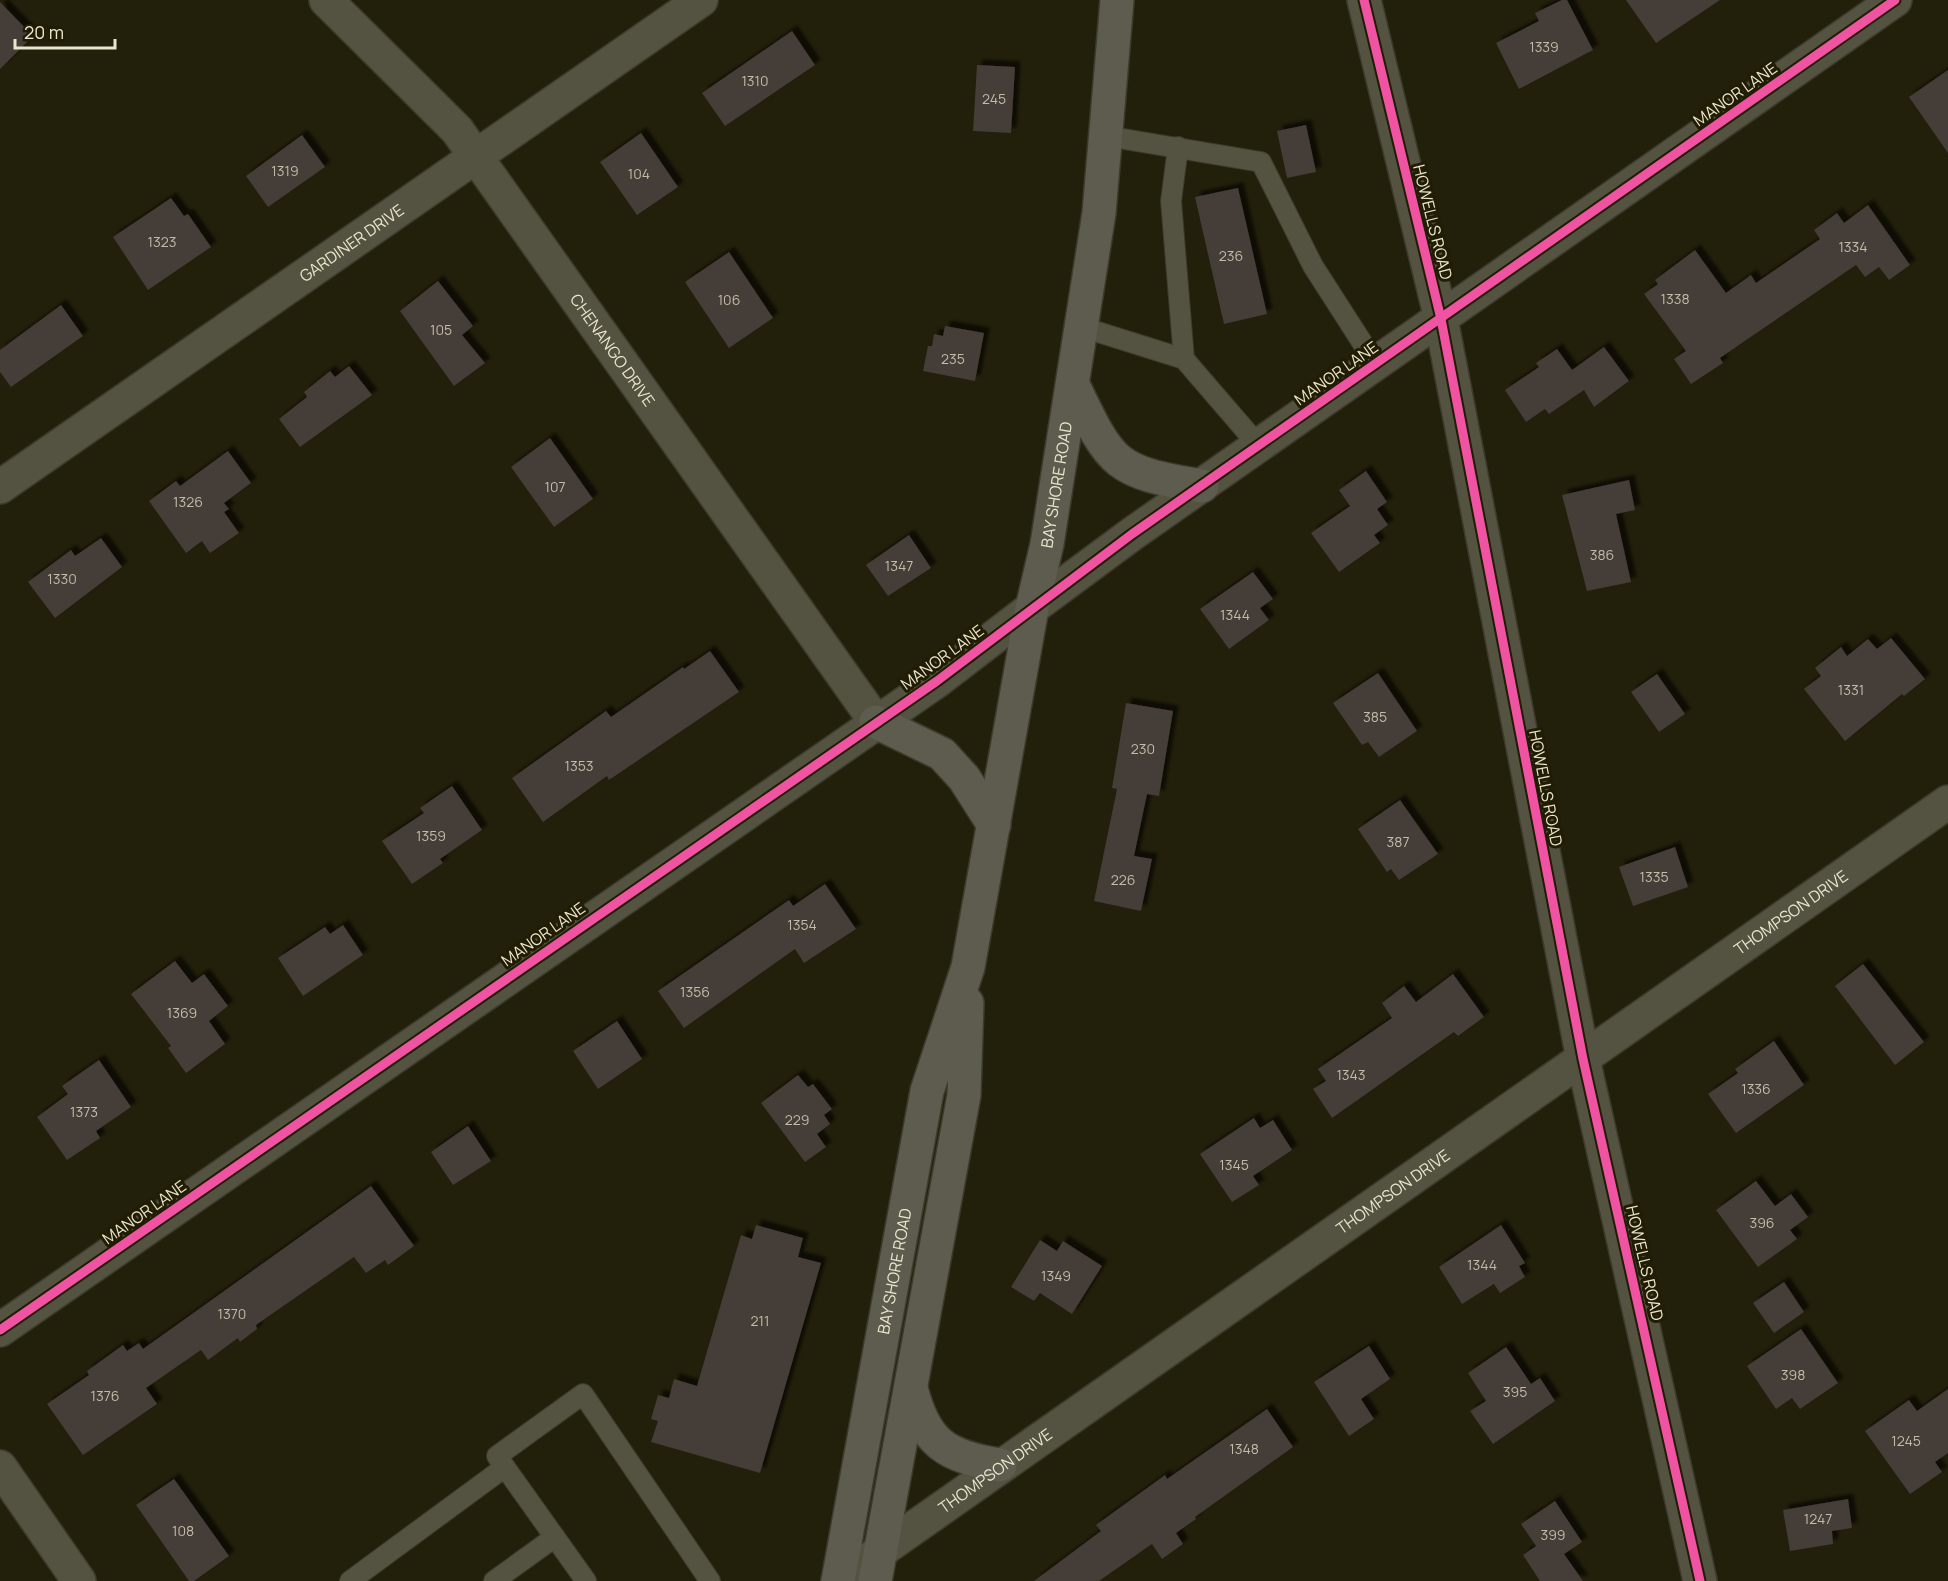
<svg xmlns="http://www.w3.org/2000/svg" width="1948" height="1581" viewBox="0 0 1948 1581" font-family="Manrope,sans-serif">
  <style>
    .building { fill: #453c37; filter: url(#shadow) }
    .lines { fill: none; stroke-linecap: round; stroke-linejoin: round }
    .service-casing { stroke: #3c3a2b; stroke-width: 22 }
    .minor-casing { stroke: #3c3a2b; stroke-width: 36 }
    .tertiary-casing { stroke: #3c3a2b; stroke-width: 36 }
    .secondary-casing { stroke: #3c3a2b; stroke-width: 36 }
    .service { stroke: #545240; stroke-width: 20 }
    .minor { stroke: #545240; stroke-width: 33 }
    .tertiary { stroke: #545240; stroke-width: 33 }
    .secondary { stroke: #5e5b4f; stroke-width: 33 }
    .cycleway-casing { stroke: #211c04; stroke-width: 13 }
    .cycleway { stroke: #f153a3; stroke-width: 9 }
    .labels { text-anchor: middle; stroke-width: 6; stroke-linejoin: round; paint-order: stroke }
    .number-label { font-size: 14px; fill: #c1bca7 }
    .street-label { font-size: 16px; fill: #eae6cc; stroke: #211c04 }
  </style>
  <defs>
    <filter id="shadow"><feDropShadow dx="5.5" dy="-5.5" stdDeviation="1.5" flood-color="#0009"/></filter>
  </defs>
  <rect width="100%" height="100%" fill="#221f0a"/>
  <!-- building -->
  <path class="building" d="M 1562,0 L 1567,0 L 1593,50 L 1519,89 L 1496,43 L 1539,21 L 1535,13 Z
    M 1626,0 L 1720,0 L 1656,43 Z
    M 0,2 L 33,36 L 0,69 Z
    M 792,31 L 815,65 L 725,126 L 702,93 Z
    M 977,65 L 1015,67 L 1011,133 L 973,131 Z
    M 1948,70 L 1948,153 L 1909,97 Z
    M 1306,125 L 1316,172 L 1287,178 L 1277,131 Z
    M 641,133 L 678,187 L 637,215 L 600,162 Z
    M 302,135 L 325,167 L 268,207 L 246,176 Z
    M 1238,188 L 1267,314 L 1224,324 L 1195,197 Z
    M 171,198 L 184,216 L 188,214 L 211,247 L 148,290 L 113,237 Z
    M 1868,205 L 1910,265 L 1889,280 L 1879,267 L 1865,277 L 1856,265 L 1720,358 L 1723,363 L 1691,384 L 1674,359 L 1686,351 L 1644,294 L 1658,284 L 1655,280 L 1695,250 L 1726,293 L 1751,275 L 1756,283 L 1820,239 L 1814,230 L 1837,213 L 1844,223 Z
    M 729,252 L 773,318 L 729,348 L 685,282 Z
    M 438,281 L 473,326 L 462,335 L 485,363 L 454,386 L 400,311 Z
    M 61,305 L 83,336 L 11,387 L 0,372 L 0,350 Z
    M 945,326 L 984,333 L 975,381 L 923,371 L 928,346 L 932,346 L 934,334 L 943,336 Z
    M 1604,347 L 1629,381 L 1594,407 L 1584,390 L 1549,414 L 1545,409 L 1526,422 L 1505,390 L 1539,367 L 1536,363 L 1557,349 L 1572,370 Z
    M 349,366 L 372,395 L 300,447 L 279,419 L 307,397 L 304,392 L 330,371 L 335,377 Z
    M 550,438 L 593,499 L 554,527 L 511,467 Z
    M 228,451 L 251,483 L 224,503 L 229,509 L 224,512 L 239,533 L 210,553 L 202,541 L 186,553 L 149,501 L 176,481 L 180,486 Z
    M 1366,471 L 1387,502 L 1377,509 L 1388,525 L 1374,535 L 1380,543 L 1339,572 L 1311,533 L 1350,506 L 1339,490 Z
    M 1629,480 L 1635,510 L 1616,514 L 1631,582 L 1587,591 L 1562,495 Z
    M 909,535 L 931,568 L 888,596 L 866,565 Z
    M 101,538 L 122,567 L 55,618 L 28,582 L 71,550 L 75,556 Z
    M 1253,572 L 1273,599 L 1260,608 L 1269,620 L 1229,649 L 1200,609 Z
    M 1891,638 L 1925,679 L 1904,696 L 1902,694 L 1845,741 L 1804,689 L 1821,676 L 1815,668 L 1841,647 L 1847,656 L 1868,639 L 1877,649 Z
    M 710,651 L 739,692 L 609,780 L 607,776 L 543,822 L 512,778 L 606,711 L 611,717 L 683,667 L 684,669 Z
    M 1378,673 L 1417,731 L 1379,757 L 1368,742 L 1362,745 L 1333,703 Z
    M 1657,674 L 1685,714 L 1659,732 L 1631,692 Z
    M 1126,703 L 1173,711 L 1159,796 L 1147,794 L 1134,856 L 1152,859 L 1141,911 L 1094,901 L 1117,789 L 1112,788 Z
    M 452,786 L 482,830 L 440,859 L 443,863 L 412,884 L 382,841 L 424,813 L 420,808 Z
    M 1400,800 L 1438,854 L 1399,880 L 1391,869 L 1387,872 L 1358,829 Z
    M 1675,847 L 1688,887 L 1633,906 L 1619,867 Z
    M 825,884 L 856,929 L 804,963 L 795,949 L 684,1028 L 658,991 L 789,900 L 793,906 Z
    M 343,925 L 363,955 L 303,996 L 278,958 L 325,927 L 330,934 Z
    M 175,961 L 192,983 L 204,974 L 228,1006 L 209,1021 L 225,1044 L 186,1073 L 168,1048 L 171,1046 L 131,994 Z
    M 1863,964 L 1924,1042 L 1895,1065 L 1835,986 Z
    M 1453,974 L 1484,1017 L 1458,1036 L 1454,1032 L 1332,1118 L 1313,1089 L 1326,1081 L 1318,1069 L 1392,1018 L 1382,1003 L 1404,986 L 1416,1002 Z
    M 617,1021 L 642,1059 L 598,1089 L 573,1051 Z
    M 1774,1041 L 1804,1085 L 1736,1133 L 1708,1094 L 1738,1073 L 1735,1069 Z
    M 99,1060 L 131,1107 L 96,1131 L 100,1138 L 67,1160 L 37,1117 L 68,1094 L 62,1086 Z
    M 798,1075 L 808,1087 L 813,1084 L 832,1109 L 824,1115 L 830,1124 L 817,1134 L 826,1147 L 805,1162 L 761,1103 Z
    M 1254,1118 L 1260,1128 L 1273,1120 L 1292,1150 L 1253,1176 L 1259,1185 L 1232,1202 L 1200,1154 Z
    M 468,1126 L 491,1161 L 453,1185 L 431,1152 Z
    M 1756,1181 L 1775,1206 L 1791,1194 L 1808,1217 L 1790,1230 L 1797,1239 L 1758,1267 L 1716,1210 Z
    M 371,1186 L 414,1246 L 388,1265 L 385,1260 L 366,1273 L 354,1257 L 256,1325 L 257,1329 L 240,1342 L 238,1338 L 208,1360 L 201,1350 L 146,1388 L 157,1404 L 83,1455 L 47,1404 L 89,1375 L 87,1371 L 123,1345 L 127,1351 L 139,1343 L 143,1349 Z
    M 756,1225 L 803,1238 L 798,1257 L 821,1263 L 760,1473 L 651,1442 L 658,1421 L 651,1419 L 658,1395 L 669,1398 L 674,1379 L 697,1386 L 741,1235 L 752,1239 Z
    M 1501,1225 L 1525,1263 L 1519,1266 L 1525,1277 L 1500,1293 L 1494,1284 L 1462,1304 L 1439,1267 Z
    M 1040,1240 L 1057,1251 L 1063,1241 L 1102,1266 L 1072,1314 L 1040,1293 L 1034,1301 L 1011,1287 Z
    M 1784,1282 L 1804,1312 L 1774,1333 L 1753,1303 Z
    M 1801,1329 L 1838,1383 L 1800,1409 L 1792,1398 L 1776,1409 L 1747,1366 Z
    M 1369,1346 L 1390,1379 L 1361,1399 L 1374,1419 L 1349,1436 L 1314,1382 Z
    M 1506,1347 L 1531,1384 L 1540,1378 L 1555,1401 L 1493,1444 L 1470,1411 L 1486,1401 L 1468,1373 Z
    M 1948,1389 L 1948,1453 L 1935,1462 L 1942,1472 L 1910,1494 L 1865,1431 L 1909,1400 L 1917,1411 Z
    M 1267,1409 L 1293,1447 L 1195,1517 L 1196,1519 L 1176,1533 L 1183,1544 L 1162,1559 L 1152,1544 L 1099,1581 L 1034,1581 L 1101,1531 L 1096,1525 L 1165,1475 L 1167,1479 Z
    M 174,1479 L 229,1556 L 194,1581 L 189,1581 L 136,1505 Z
    M 1848,1499 L 1852,1528 L 1832,1531 L 1833,1544 L 1790,1551 L 1783,1510 Z
    M 1555,1501 L 1582,1542 L 1564,1554 L 1583,1581 L 1540,1581 L 1523,1555 L 1536,1546 L 1521,1524 Z"/>
  <g class="lines">
    <!-- service casing -->
    <g class="service-casing">
      <path id="service" d="M 1106,136 L 1261,162 L 1313,266 L 1376,364
        M 1178,147 L 1171,201 L 1184,359
        M 1082,327 L 1184,359 L 1259,446
        M 350,1581 L 505,1467
        M 494,1581 L 555,1537
        M 586,1581 L 497,1456 L 583,1394 L 710,1581"/>
    </g>
    <!-- minor casing -->
    <g class="minor-casing">
      <g id="minor">
        <path id="s1" d="M 326,0 L 457,130 L 876,722"/>
        <path d="M 1364,0 L 1441,319 L 1583,1059 L 1700,1581"/>
        <path id="s2" d="M 0,487 L 701,0"/>
        <path d="M 0,1330 L 937,681 L 1032,608"/>
        <path d="M 0,1467 L 79,1581"/>
        <path id="s3" d="M 838,1581 L 1948,802"/>
      </g>
    </g>
    <!-- tertiary casing -->
    <g class="tertiary-casing">
      <path id="tertiary" d="M 1032,608 L 1132,534 L 1895,0"/>
    </g>
    <!-- secondary casing -->
    <g class="secondary-casing">
      <g id="secondary">
        <path d="M 1073,385 C 1111,464 1113,472 1202,486"/>
        <path d="M 876,722 L 942,754 L 964,778 L 994,825"/>
        <path d="M 911,1388 C 925,1444 946,1456 1000,1465"/>
        <path id="s4" d="M 838,1581 L 927,1091 L 968,967 L 1032,608 L 1047,544 L 1099,213 L 1117,0"/>
        <path d="M 875,1581 L 964,1095 L 967,1003"/>
      </g>
    </g>
    <!-- service -->
    <use href="#service" class="service"/>
    <!-- minor -->
    <use href="#minor" class="minor"/>
    <!-- tertiary -->
    <use href="#tertiary" class="tertiary"/>
    <!-- secondary -->
    <use href="#secondary" class="secondary"/>
    <!-- cycleway casing -->
    <g class="cycleway-casing">
      <path id="cycleway" d="M 1364,0 L 1441,319 L 1583,1059 L 1700,1581
        M 0,1330 L 937,681 L 1132,534 L 1895,0"/>
    </g>
    <!-- cycleway -->
    <use href="#cycleway" class="cycleway"/>
  </g>
  <g class="labels">
    <!-- number labels -->
    <g class="number-label">
      <text x="1544" y="52">1339</text>
      <text x="755" y="86">1310</text>
      <text x="994" y="104">245</text>
      <text x="285" y="176">1319</text>
      <text x="639" y="179">104</text>
      <text x="162" y="247">1323</text>
      <text x="1853" y="252">1334</text>
      <text x="1231" y="261">236</text>
      <text x="1675" y="304">1338</text>
      <text x="729" y="305">106</text>
      <text x="441" y="335">105</text>
      <text x="953" y="364">235</text>
      <text x="555" y="492">107</text>
      <text x="188" y="507">1326</text>
      <text x="1602" y="560">386</text>
      <text x="899" y="571">1347</text>
      <text x="62" y="584">1330</text>
      <text x="1235" y="620">1344</text>
      <text x="1851" y="695">1331</text>
      <text x="1375" y="722">385</text>
      <text x="1143" y="754">230</text>
      <text x="579" y="771">1353</text>
      <text x="431" y="841">1359</text>
      <text x="1398" y="847">387</text>
      <text x="1654" y="882">1335</text>
      <text x="1123" y="885">226</text>
      <text x="802" y="930">1354</text>
      <text x="695" y="997">1356</text>
      <text x="182" y="1018">1369</text>
      <text x="1351" y="1080">1343</text>
      <text x="1756" y="1094">1336</text>
      <text x="84" y="1117">1373</text>
      <text x="797" y="1125">229</text>
      <text x="1234" y="1170">1345</text>
      <text x="1762" y="1228">396</text>
      <text x="1482" y="1270">1344</text>
      <text x="1056" y="1281">1349</text>
      <text x="232" y="1319">1370</text>
      <text x="760" y="1326">211</text>
      <text x="1793" y="1380">398</text>
      <text x="1515" y="1397">395</text>
      <text x="105" y="1401">1376</text>
      <text x="1906" y="1446">1245</text>
      <text x="1244" y="1454">1348</text>
      <text x="1818" y="1524">1247</text>
      <text x="183" y="1536">108</text>
      <text x="1553" y="1540">399</text>
    </g>
    <!-- street labels -->
    <g class="street-label">
      <text transform="translate(1735 94) rotate(-35)" y="6">MANOR LANE</text>
      <text transform="translate(1433 222) rotate(76)" y="6">HOWELLS ROAD</text>
      <text dy="6" stroke="none"><textPath href="#s2" startOffset="428">GARDINER DRIVE</textPath></text>
      <text dy="6" stroke="none"><textPath href="#s1" startOffset="454">CHENANGO DRIVE</textPath></text>
      <text transform="translate(1336 373) rotate(-35)" y="6">MANOR LANE</text>
      <text dy="6" stroke="none"><textPath href="#s4" startOffset="1119">BAY SHORE ROAD</textPath></text>
      <text transform="translate(942 657) rotate(-36)" y="6">MANOR LANE</text>
      <text transform="translate(1546 788) rotate(79)" y="6">HOWELLS ROAD</text>
      <text dy="6" stroke="none"><textPath href="#s3" startOffset="1164">THOMPSON DRIVE</textPath></text>
      <text transform="translate(543 934) rotate(-35)" y="6">MANOR LANE</text>
      <text dy="6" stroke="none"><textPath href="#s3" startOffset="678">THOMPSON DRIVE</textPath></text>
      <text transform="translate(144 1212) rotate(-35)" y="6">MANOR LANE</text>
      <text transform="translate(1645 1263) rotate(77)" y="6">HOWELLS ROAD</text>
      <text dy="6" stroke="none"><textPath href="#s4" startOffset="315">BAY SHORE ROAD</textPath></text>
      <text dy="6" stroke="none"><textPath href="#s3" startOffset="192">THOMPSON DRIVE</textPath></text>
    </g>
  </g>
  <!-- scale -->
  <path d="M15 39v9h100v-9" fill="none" stroke="#eae6cc" stroke-width="3"/>
  <text x="24" y="39" font-size="18" fill="#eae6cc" stroke="#211c04" stroke-width="4.5" paint-order="stroke">20 m</text>
</svg>
